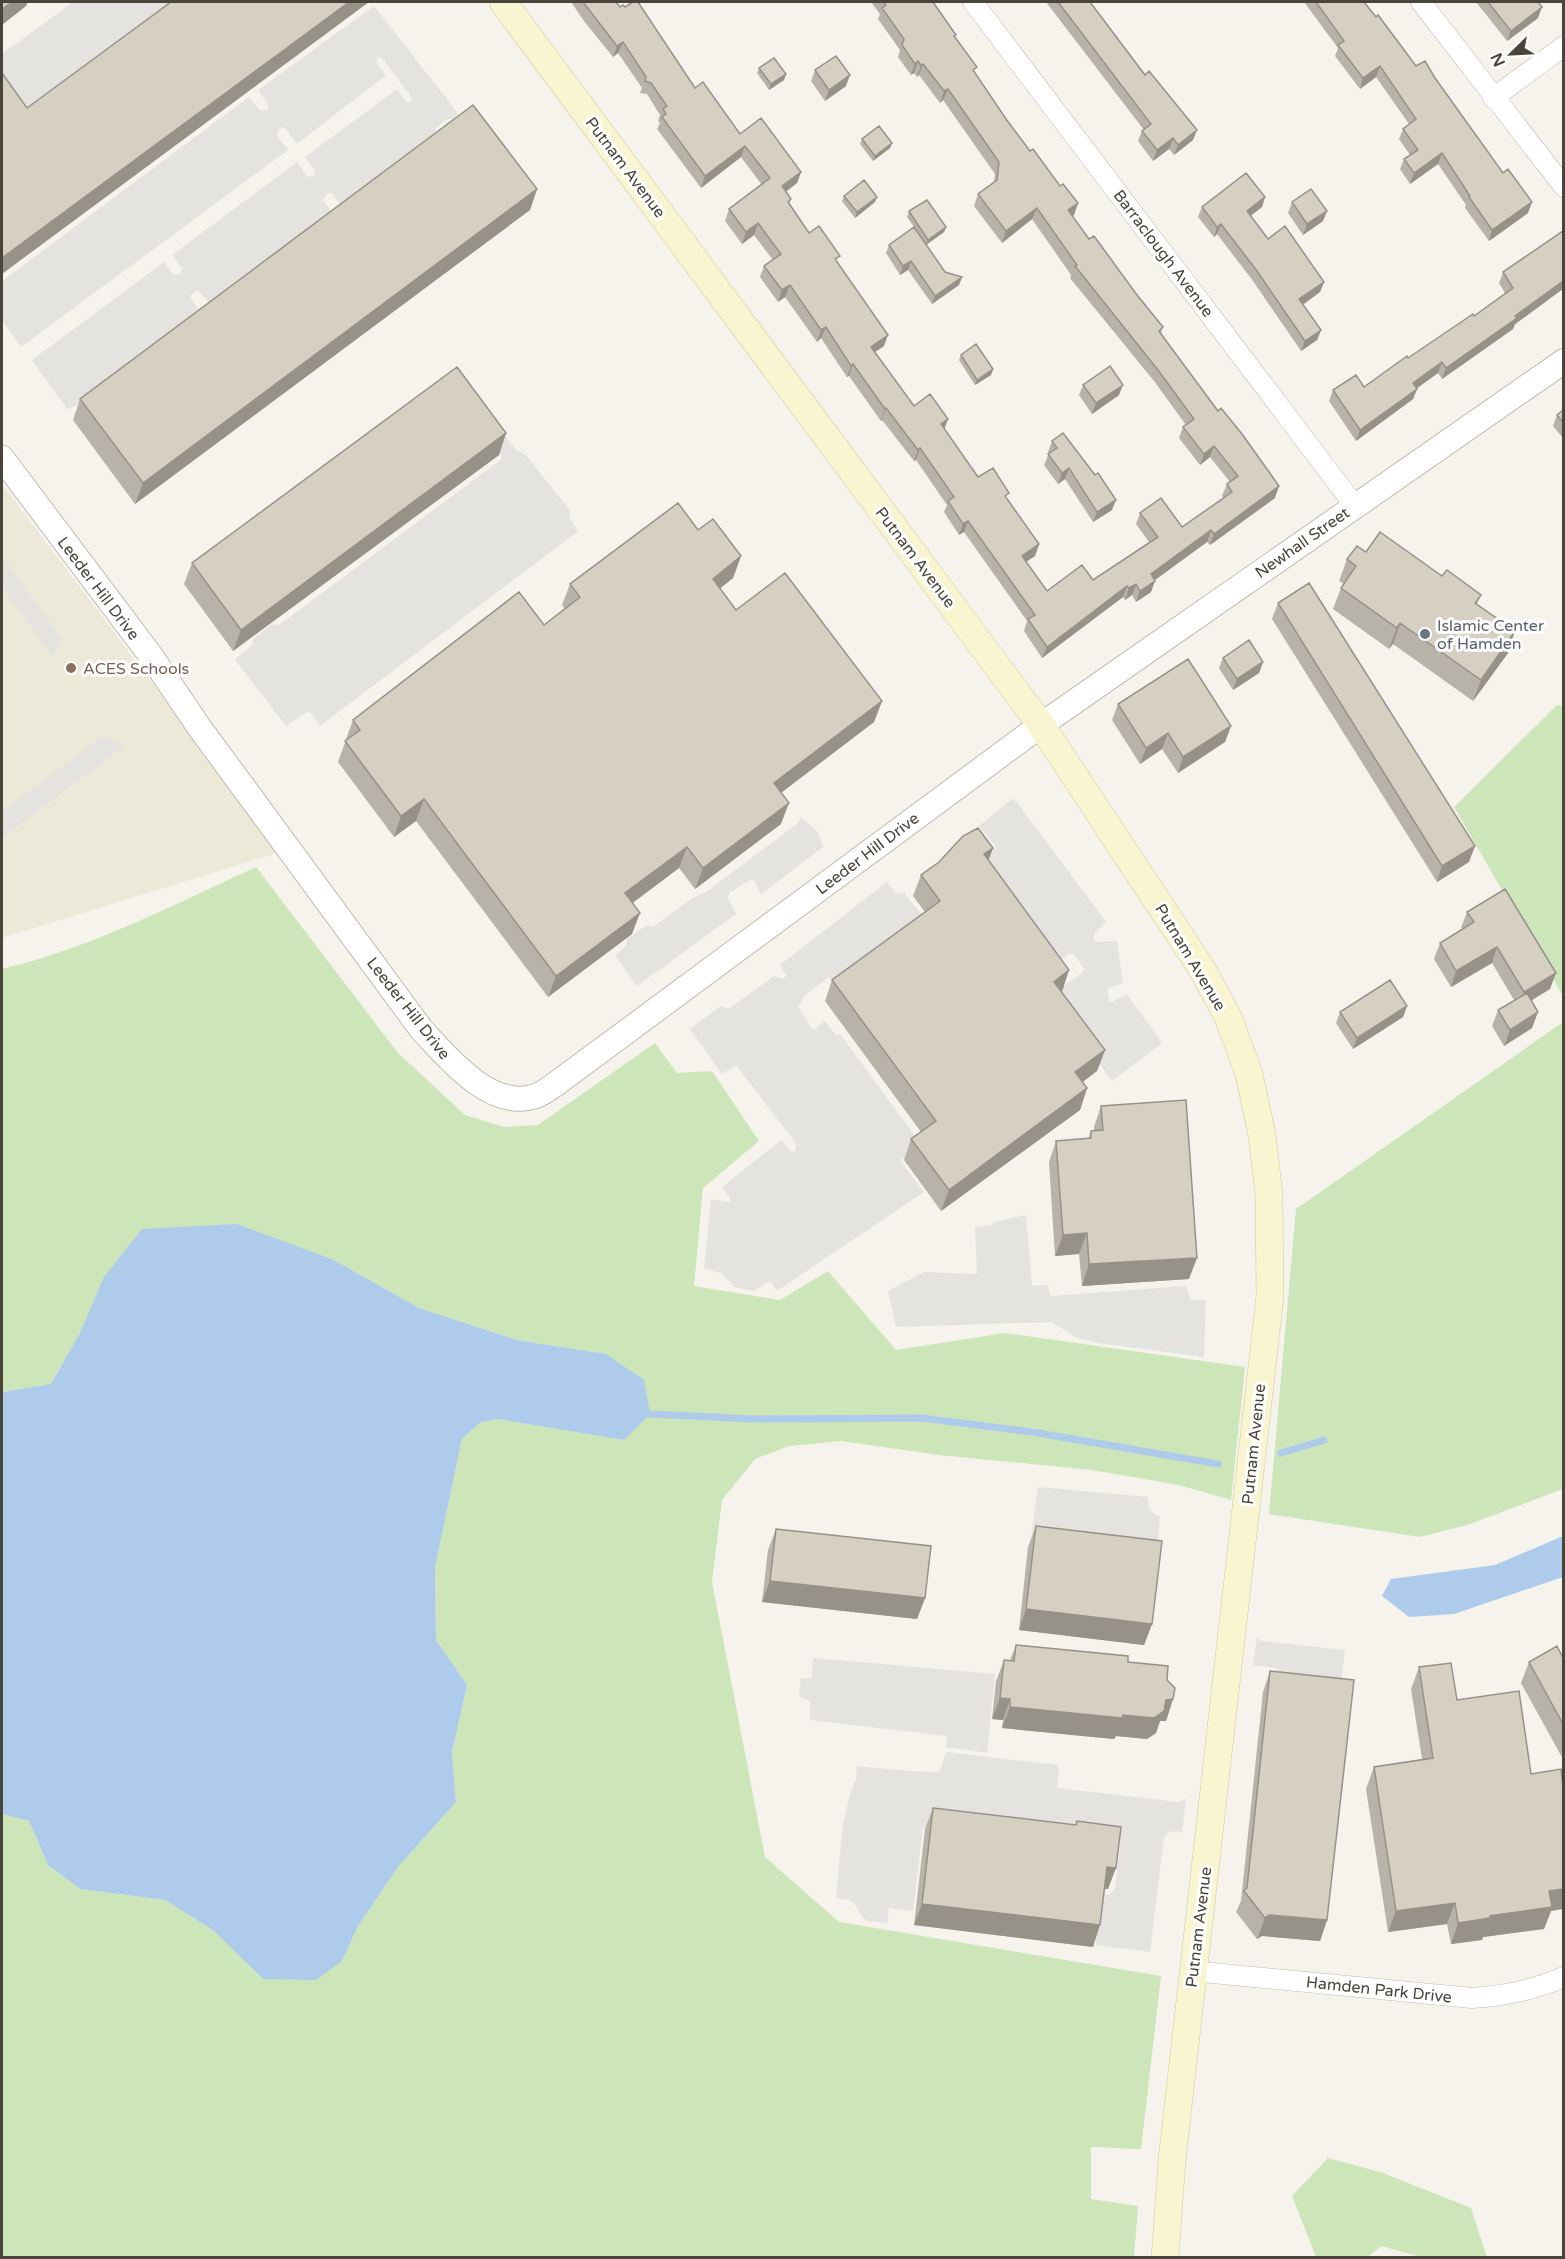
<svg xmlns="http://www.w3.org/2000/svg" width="1565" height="2259" viewBox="0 0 1565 2259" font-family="'Varela Round',sans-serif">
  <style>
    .education { fill: #ede9d8 }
    .green { fill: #cce5b9 }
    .parking { fill: #e4e3e0 }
    .water { fill: #afcbeb }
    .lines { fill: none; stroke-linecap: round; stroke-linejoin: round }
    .stream { stroke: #afcbeb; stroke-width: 7 }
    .minor-casing { stroke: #c0bcaf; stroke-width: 21 }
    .tertiary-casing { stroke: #c0bcaf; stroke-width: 26 }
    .secondary-casing { stroke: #d0c9a0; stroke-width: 28 }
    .minor { stroke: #fff; stroke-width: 20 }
    .tertiary { stroke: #fff; stroke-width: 24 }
    .secondary { stroke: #faf5d1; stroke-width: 27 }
    .wall { fill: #b8b3a8 }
    .shaded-wall { fill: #969288 }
    .building { fill: #d6d0c3; stroke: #969288; stroke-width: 1.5 }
    .worship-dot { fill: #6b7280; stroke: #fff; stroke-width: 2 }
    .education-dot { fill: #8d6e63; stroke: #fff; stroke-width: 2 }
    .labels { text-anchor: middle; stroke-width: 6; stroke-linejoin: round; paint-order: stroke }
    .street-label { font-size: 16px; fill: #49453a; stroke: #fff }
    .worship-label { font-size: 16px; fill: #5b616d; stroke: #fff; text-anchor: start }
    .education-label { font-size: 16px; fill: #785e54; stroke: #fff; text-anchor: start }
  </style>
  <rect width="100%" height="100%" fill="#f5f3ec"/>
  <!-- education -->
  <path class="education" d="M 2,484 L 280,852 L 2,938 Z"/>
  <!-- green -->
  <path class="green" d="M 1557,705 L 1563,706 L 1563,996 L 1454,807 Z
    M 256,867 L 398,1053 L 465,1115 L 504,1127 L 538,1125 L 655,1043 L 677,1073 L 712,1071 L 759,1141 L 703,1188 L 694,1286 L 780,1300 L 828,1271 L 896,1350 L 1005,1333 L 1245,1367 L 1231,1500 L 1179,1485 L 1092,1470 L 939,1455 L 841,1441 L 789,1446 L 755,1459 L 722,1500 L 712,1582 L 765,1857 L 839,1922 L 1161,1976 L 1141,2149 L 1091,2147 L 1091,2199 L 1138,2206 L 1134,2257 L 2,2257 L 2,1814 L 29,1821 L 48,1865 L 80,1889 L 165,1900 L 214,1931 L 263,1979 L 342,1961 L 358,1926 L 398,1867 L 456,1802 L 452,1752 L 467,1685 L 436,1640 L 435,1567 L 462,1439 L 481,1422 L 498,1419 L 624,1440 L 606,1354 L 517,1340 L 419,1308 L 334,1260 L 80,1333 L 51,1384 L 2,1392 L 2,969 C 91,948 173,905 256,867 Z
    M 1563,1022 L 1563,1489 L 1467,1525 L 1420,1537 L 1269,1514 L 1296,1209 Z
    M 1328,2158 L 1383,2173 L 1471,2208 L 1487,2257 L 1421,2257 L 1381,2246 L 1368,2257 L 1316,2257 L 1292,2196 Z"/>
  <!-- parking -->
  <path class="parking" d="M 73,2 L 182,2 L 21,121 L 2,95 L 2,54 Z
    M 374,6 L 458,113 L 453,119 L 447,119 L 436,128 L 436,131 L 428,143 L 342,207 L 332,193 L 328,193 L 323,200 L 334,214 L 232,284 L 234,288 L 211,305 L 199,291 L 195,291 L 191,295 L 191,299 L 201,312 L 75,406 L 67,409 L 32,360 L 164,262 L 174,275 L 180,274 L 182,268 L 172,255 L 297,162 L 307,177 L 313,176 L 315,171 L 305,157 L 397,89 L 407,103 L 412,101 L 412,98 L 382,58 L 378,57 L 376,62 L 386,75 L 297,144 L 286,129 L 282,127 L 278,131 L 277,135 L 288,150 L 21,347 L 2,320 L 2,281 L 249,97 L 260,110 L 264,111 L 268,109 L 268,104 L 258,90 Z
    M 490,417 L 516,450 L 525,454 L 569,509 L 570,518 L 578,531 L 320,726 L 311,713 L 307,712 L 286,726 L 235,660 L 253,644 L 252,640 L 272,624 L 279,625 L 502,459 L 500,453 L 480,425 Z
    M 2,556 L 62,639 L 53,658 L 2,588 Z
    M 102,736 L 125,746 L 2,838 L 2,811 Z
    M 1012,799 L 1016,801 L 1106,922 L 1095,933 L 1093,936 L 1096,942 L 1117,941 L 1123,983 L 1108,988 L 1109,1001 L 1112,1002 L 1127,994 L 1162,1043 L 1112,1081 L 1051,996 L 1084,971 L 1083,967 L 1074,954 L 1069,954 L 1058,963 L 981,858 L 996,847 L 979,826 Z
    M 801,817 L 818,832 L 823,847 L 761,894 L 755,881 L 751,879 L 729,893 L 728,899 L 736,914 L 637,986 L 615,955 L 626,946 L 627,939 L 647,925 L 653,927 L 694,897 L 706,892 L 797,824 Z
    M 887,882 L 897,894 L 904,893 L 927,921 L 838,985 L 829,977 L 806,994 L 798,1007 L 813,1030 L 825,1021 L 837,1036 L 840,1034 L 921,1144 L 900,1161 L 924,1192 L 777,1291 L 770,1281 L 754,1291 L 734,1287 L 722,1273 L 704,1269 L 711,1199 L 730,1202 L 730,1198 L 722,1187 L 781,1140 L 793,1153 L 796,1148 L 795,1142 L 736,1065 L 722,1074 L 690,1029 L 719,1007 L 723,1006 L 727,1009 L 730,1008 L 774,976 L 782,979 L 787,976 L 780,965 Z
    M 1026,1215 L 1032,1286 L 1048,1285 L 1050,1295 L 1052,1296 L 1186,1286 L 1191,1300 L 1206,1300 L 1204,1357 L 1098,1343 L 1075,1337 L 1052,1322 L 896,1327 L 888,1291 L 924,1272 L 977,1274 L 975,1227 L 993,1225 L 994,1222 Z
    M 1038,1487 L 1148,1497 L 1149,1509 L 1155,1515 L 1160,1516 L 1157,1559 L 1030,1546 Z
    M 1257,1637 L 1261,1641 L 1345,1650 L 1340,1693 L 1279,1672 L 1275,1668 L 1253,1665 Z
    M 813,1658 L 995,1674 L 987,1753 L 946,1747 L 947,1736 L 810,1720 L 810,1701 L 799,1696 L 801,1678 L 809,1679 L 812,1677 Z
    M 946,1752 L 1057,1765 L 1059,1768 L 1057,1788 L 1178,1802 L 1186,1799 L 1182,1833 L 1176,1831 L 1170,1832 L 1164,1837 L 1150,1952 L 1096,1945 L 1101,1894 L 1109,1895 L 1115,1889 L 1120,1847 L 1118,1844 L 1067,1844 L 923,1828 L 913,1911 L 889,1908 L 887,1923 L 867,1921 L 863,1918 L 854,1903 L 849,1900 L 836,1898 L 842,1831 L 849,1797 L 856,1779 L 857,1766 L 909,1771 L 938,1772 L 941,1768 Z"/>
  <!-- water -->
  <path class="water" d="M 237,1224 L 334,1260 L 419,1308 L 517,1340 L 606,1354 L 644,1380 L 650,1414 L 624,1440 L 498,1419 L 481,1422 L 462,1439 L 435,1567 L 436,1640 L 467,1685 L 452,1752 L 456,1802 L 398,1867 L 358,1926 L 342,1961 L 316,1980 L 263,1979 L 214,1931 L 165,1900 L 80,1889 L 48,1865 L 29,1821 L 2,1814 L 2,1392 L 51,1384 L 80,1333 L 104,1277 L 142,1229 Z
    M 1563,1536 L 1563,1577 L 1454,1614 L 1409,1617 L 1382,1596 L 1391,1579 L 1495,1565 Z"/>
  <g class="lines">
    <!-- stream -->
    <path class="stream" d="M 650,1414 L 754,1419 L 922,1418 L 1032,1432 L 1218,1464
      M 1281,1453 L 1324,1440"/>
    <!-- minor casing -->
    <g class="minor-casing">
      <path id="minor" d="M 973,2 L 1355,506
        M 1421,2 L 1564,187
        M 1493,98 L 1564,46
        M 1192,1971 L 1472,1998 C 1505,1996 1534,1990 1564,1977"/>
    </g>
    <!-- tertiary casing -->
    <g class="tertiary-casing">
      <path id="tertiary" d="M 2,458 L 151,656 L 199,727 L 421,1029 C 446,1056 489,1109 532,1097 C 539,1096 547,1090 553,1086 L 1041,725 L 1564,361"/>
    </g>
    <!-- secondary casing -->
    <g class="secondary-casing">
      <path id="secondary" d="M 503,2 L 1041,725 L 1202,969 L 1228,1017 L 1249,1074 L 1262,1135 L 1269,1195 L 1270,1296 L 1172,2160 L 1165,2258"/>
    </g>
    <!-- minor -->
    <use href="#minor" class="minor"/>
    <!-- tertiary -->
    <use href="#tertiary" class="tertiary"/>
    <!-- secondary -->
    <use href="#secondary" class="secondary"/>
  </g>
  <!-- wall -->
  <path class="wall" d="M 571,2 L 616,2 L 620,7 L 695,88 L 740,134 L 801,172 L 797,183 L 786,192 L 791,199 L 789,204 L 809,233 L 838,263 L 884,346 L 875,352 L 914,406 L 948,419 L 944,428 L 978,477 L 1007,499 L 1039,544 L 1035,556 L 1026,562 L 1047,591 L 1093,580 L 1149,542 L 1136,524 L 1140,513 L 1182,527 L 1224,498 L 1222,496 L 1227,484 L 1230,482 L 1210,457 L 1200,465 L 1179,438 L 1183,427 L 1186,425 L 1154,381 L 1070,278 L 1071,275 L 1032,219 L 1002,243 L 974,206 L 978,194 L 994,182 L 995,174 L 943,100 L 940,103 L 919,75 L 917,77 L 914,73 L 911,75 L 898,57 L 900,50 L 878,19 L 880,14 L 871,2 L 933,2 L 956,35 L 955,37 L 975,73 L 1006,119 L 1030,151 L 1060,186 L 1078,203 L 1074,215 L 1072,216 L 1089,239 L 1163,327 L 1161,333 L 1275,498 L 1210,545 L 1207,542 L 1154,580 L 1151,592 L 1136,602 L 1132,595 L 1125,600 L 1123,597 L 1042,658 L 1024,631 L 1027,621 L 964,532 L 959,535 L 944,512 L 947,505 L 916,460 L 914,461 L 882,420 L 881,421 L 849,376 L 847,377 L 821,338 L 817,342 L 785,297 L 778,302 L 760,277 L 764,266 L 773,260 L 754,235 L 742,244 L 725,221 L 729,209 L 762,185 L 741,157 L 701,188 L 657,129 L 660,123 L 658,121 L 660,115 L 647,94 L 640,93 L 642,88 L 618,53 L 613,57 L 584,21 Z
    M 1046,2 L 1090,2 L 1193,140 L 1174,155 L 1169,149 L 1153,161 L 1138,141 L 1142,131 L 1144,130 Z
    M 1304,2 L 1364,2 L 1416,66 L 1435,78 L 1528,213 L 1489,241 L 1465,208 L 1466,205 L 1438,164 L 1410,184 L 1400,169 L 1404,159 L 1410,155 L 1399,139 L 1403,129 L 1409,124 L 1376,77 L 1360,89 L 1335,56 L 1338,48 Z
    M 1476,2 L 1538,2 L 1538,18 L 1507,41 Z
    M 759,68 L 786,74 L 784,80 L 769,90 L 757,73 Z
    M 815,70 L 846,86 L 825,101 L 811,81 Z
    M 862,139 L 892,143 L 890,148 L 873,161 L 860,144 Z
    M 537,189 L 530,210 L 135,504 L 73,420 L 80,399 Z
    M 844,196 L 875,202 L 855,218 L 842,201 Z
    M 1265,197 L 1262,207 L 1251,215 L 1268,239 L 1324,282 L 1320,292 L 1303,305 L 1321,330 L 1317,340 L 1301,351 L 1253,281 L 1217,234 L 1214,237 L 1198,217 L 1202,207 Z
    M 1292,202 L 1323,221 L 1303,235 L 1288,213 Z
    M 909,211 L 946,227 L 944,232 L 926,245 L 945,272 L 962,277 L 959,285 L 932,304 L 908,270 L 900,275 L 886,253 L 889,245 L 914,227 L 907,217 Z
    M 1563,231 L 1513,329 L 1442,379 L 1438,373 L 1417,388 L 1413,399 L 1356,441 L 1329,401 L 1333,390 L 1364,387 L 1474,316 L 1505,293 L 1499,283 L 1503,272 Z
    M 961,355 L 993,369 L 991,375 L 975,385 L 959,360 Z
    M 1083,385 L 1119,395 L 1092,414 L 1079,395 Z
    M 1563,410 L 1563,438 L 1553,426 L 1557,415 Z
    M 506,433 L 499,455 L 233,651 L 184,584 L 192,563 Z
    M 1052,441 L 1112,510 L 1093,522 L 1065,479 L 1058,484 L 1044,465 L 1049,453 L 1048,452 Z
    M 698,530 L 741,556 L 733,578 L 720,588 L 736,610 L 882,701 L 874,722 L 781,793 L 781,824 L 695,889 L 679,868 L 633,903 L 632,934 L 548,997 L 416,821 L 394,837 L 338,762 L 353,720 L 544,625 L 565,609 L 562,605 L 570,584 Z
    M 1366,552 L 1442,576 L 1481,595 L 1477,604 L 1508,653 L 1473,701 L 1393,644 L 1389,649 L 1333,609 L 1341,588 L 1344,584 L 1339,581 L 1347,559 Z
    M 1278,603 L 1469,862 L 1437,882 L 1272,619 Z
    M 1223,658 L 1263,662 L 1259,673 L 1233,690 L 1219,668 Z
    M 1118,704 L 1231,726 L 1225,742 L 1178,773 L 1162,749 L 1140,764 L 1112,720 Z
    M 993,848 L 988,860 L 1061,992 L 1105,1050 L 1097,1071 L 1083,1082 L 1087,1088 L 1080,1110 L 941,1211 L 904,1160 L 911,1139 L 921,1132 L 825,1001 L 832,980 L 925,912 L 913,896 L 921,875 Z
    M 1467,912 L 1550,989 L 1531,1000 L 1532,1028 L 1504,1046 L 1492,1026 L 1498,1010 L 1514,1000 L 1492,963 L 1451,987 L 1434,959 L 1440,943 L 1462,929 L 1461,928 Z
    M 1407,1006 L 1403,1017 L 1353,1049 L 1336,1023 L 1340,1012 Z
    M 1101,1106 L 1189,1279 L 1082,1286 L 1079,1254 L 1055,1256 L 1049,1162 L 1056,1141 L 1088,1139 L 1091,1131 L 1094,1130 L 1094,1127 Z
    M 1036,1526 L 1152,1624 L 1144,1645 L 1019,1630 L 1028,1547 Z
    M 776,1529 L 925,1598 L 917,1619 L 762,1602 L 768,1550 Z
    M 1016,1645 L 1167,1680 L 1173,1699 L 1166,1721 L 1160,1721 L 1156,1733 L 1147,1739 L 1116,1736 L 1114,1739 L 1002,1728 L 1003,1720 L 992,1719 L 996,1681 L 1004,1660 L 1010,1660 Z
    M 1563,1658 L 1563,1759 L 1521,1683 L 1529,1662 Z
    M 1419,1667 L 1457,1700 L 1551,1911 L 1544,1929 L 1483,1937 L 1482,1940 L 1451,1944 L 1447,1924 L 1388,1932 L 1366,1789 L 1374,1767 L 1422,1759 L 1411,1689 Z
    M 1270,1671 L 1327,1920 L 1320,1941 L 1262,1936 L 1257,1939 L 1236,1912 L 1241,1901 L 1263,1692 Z
    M 933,1808 L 1075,1825 L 1077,1821 L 1108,1889 L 1105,1889 L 1093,1947 L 914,1925 L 925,1829 Z"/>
  <!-- shaded-wall -->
  <path class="shaded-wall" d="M 12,2 L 28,2 L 26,6 L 2,25 L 2,9 Z
    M 349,2 L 369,2 L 2,274 L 2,258 Z
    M 1542,7 L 1538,18 L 1507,41 L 1511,31 Z
    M 623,42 L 618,53 L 613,57 L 617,46 Z
    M 918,61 L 914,73 L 911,75 L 915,64 Z
    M 923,64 L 919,75 L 917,77 L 921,66 Z
    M 1380,66 L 1376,77 L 1360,89 L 1363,78 Z
    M 786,74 L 784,80 L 769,90 L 771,84 Z
    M 850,75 L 846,86 L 825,101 L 829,90 Z
    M 948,89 L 943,100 L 940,103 L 944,91 Z
    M 1197,130 L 1193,140 L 1174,155 L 1178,145 Z
    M 1173,138 L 1169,149 L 1153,161 L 1157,150 Z
    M 892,143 L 890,148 L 873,161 L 875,156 Z
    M 745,146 L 741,157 L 701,188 L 705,176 Z
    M 1442,153 L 1438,164 L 1410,184 L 1414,173 Z
    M 801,172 L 797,183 L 777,198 L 782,186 Z
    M 537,189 L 530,210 L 135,504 L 143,483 Z
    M 877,197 L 875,202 L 855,218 L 857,212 Z
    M 1265,197 L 1262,207 L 1244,221 L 1247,211 Z
    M 1532,202 L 1528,213 L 1489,241 L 1492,230 Z
    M 1078,203 L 1074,215 L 1064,222 L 1068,210 Z
    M 1037,208 L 1032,219 L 1002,243 L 1006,231 Z
    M 1327,211 L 1323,221 L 1303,235 L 1307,224 Z
    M 758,223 L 754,235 L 742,244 L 746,232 Z
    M 1221,224 L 1217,234 L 1214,237 L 1217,227 Z
    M 946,227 L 944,232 L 926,245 L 928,240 Z
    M 911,261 L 908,270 L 900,275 L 903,266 Z
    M 962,277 L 959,285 L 932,304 L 935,296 Z
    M 1563,281 L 1563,289 L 1514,325 L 1513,329 L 1442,379 L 1446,368 Z
    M 1324,282 L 1320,292 L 1295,310 L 1299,299 Z
    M 790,285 L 785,297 L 778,302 L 782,290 Z
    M 826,327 L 821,338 L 817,342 L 821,330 Z
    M 1321,330 L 1317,340 L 1301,351 L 1305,341 Z
    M 888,335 L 884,346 L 866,358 L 871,347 Z
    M 1442,362 L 1438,373 L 1409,394 L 1413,383 Z
    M 853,364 L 849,376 L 847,377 L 851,366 Z
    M 993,369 L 991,375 L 975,385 L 977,380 Z
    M 1123,385 L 1119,395 L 1092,414 L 1096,403 Z
    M 1417,389 L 1413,399 L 1356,441 L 1360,430 Z
    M 886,408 L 882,420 L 881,421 L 885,409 Z
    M 948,419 L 944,430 L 941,424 Z
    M 506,433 L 499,455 L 233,651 L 241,630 Z
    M 1214,446 L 1210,457 L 1200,465 L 1204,454 Z
    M 920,448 L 916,460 L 914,461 L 918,450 Z
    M 1069,468 L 1065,479 L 1058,484 L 1062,473 Z
    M 1279,486 L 1275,498 L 1210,545 L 1214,534 Z
    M 1116,500 L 1112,510 L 1093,522 L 1097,512 Z
    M 968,521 L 964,532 L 959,535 L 963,524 Z
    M 1211,530 L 1207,542 L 1147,586 L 1151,574 Z
    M 1039,544 L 1035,556 L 1018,567 L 1022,556 Z
    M 741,556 L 733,578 L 706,600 L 713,579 Z
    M 1155,581 L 1151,592 L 1136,602 L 1140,591 Z
    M 1136,584 L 1132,595 L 1125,600 L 1129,588 Z
    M 1127,586 L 1123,597 L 1042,658 L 1047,647 Z
    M 1400,623 L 1393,644 L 1389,649 L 1397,628 Z
    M 1515,631 L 1508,653 L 1473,701 L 1481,680 Z
    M 1263,662 L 1259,673 L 1233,690 L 1237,679 Z
    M 882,701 L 874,722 L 766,804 L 774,783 Z
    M 1231,726 L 1225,742 L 1178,773 L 1183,757 Z
    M 1168,733 L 1162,749 L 1140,764 L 1146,748 Z
    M 424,799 L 416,821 L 394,837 L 401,816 Z
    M 789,803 L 781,824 L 695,889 L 703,868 Z
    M 1475,846 L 1469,862 L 1437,882 L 1442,866 Z
    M 687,847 L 679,868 L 617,914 L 625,893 Z
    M 993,848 L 985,869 L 984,854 Z
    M 640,913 L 632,934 L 548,997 L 556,976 Z
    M 1497,947 L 1492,963 L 1451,987 L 1456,971 Z
    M 1069,970 L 1062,992 L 1054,982 Z
    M 1556,973 L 1550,989 L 1519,1008 L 1524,992 Z
    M 1407,1006 L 1403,1017 L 1353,1049 L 1357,1038 Z
    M 1538,1012 L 1532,1028 L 1504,1046 L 1510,1030 Z
    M 1105,1050 L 1097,1071 L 1067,1093 L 1075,1072 Z
    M 1087,1088 L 1080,1110 L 941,1211 L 949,1190 Z
    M 1087,1233 L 1079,1254 L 1055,1256 L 1063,1235 Z
    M 1197,1258 L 1189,1279 L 1082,1286 L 1089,1264 Z
    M 770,1581 L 925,1598 L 917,1619 L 762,1602 Z
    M 1026,1609 L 1152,1624 L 1144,1645 L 1019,1630 Z
    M 1000,1698 L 1010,1699 L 1003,1720 L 992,1719 Z
    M 1173,1699 L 1166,1721 L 1160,1721 L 1156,1733 L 1147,1739 L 1116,1736 L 1114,1739 L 1002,1728 L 1010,1707 Z
    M 1107,1867 L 1116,1868 L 1108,1889 L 1099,1888 Z
    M 1563,1889 L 1563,1909 L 1551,1911 L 1544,1929 L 1483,1937 L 1482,1940 L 1451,1944 L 1458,1923 L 1490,1916 L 1549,1891 Z
    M 1455,1903 L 1447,1924 L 1388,1932 L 1396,1911 Z
    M 922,1904 L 1100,1925 L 1093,1947 L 914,1925 Z
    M 1269,1915 L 1327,1920 L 1320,1941 L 1262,1936 L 1257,1939 L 1265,1918 Z"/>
  <!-- building -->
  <path class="building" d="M 2,2 L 12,2 L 2,9 Z
    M 171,2 L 349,2 L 2,258 L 2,73 L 27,108 Z
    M 583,2 L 616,2 L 620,7 L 623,5 L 625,7 L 633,2 L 638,2 L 695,88 L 703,82 L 740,134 L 761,118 L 801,172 L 782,186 L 791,199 L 788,202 L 809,233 L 819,226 L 840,256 L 835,259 L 888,335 L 871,347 L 914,406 L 930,394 L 948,419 L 941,424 L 978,477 L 993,468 L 1009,493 L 1005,496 L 1039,544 L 1022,556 L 1047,591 L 1082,565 L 1093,580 L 1158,537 L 1140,513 L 1161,498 L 1182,527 L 1232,492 L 1227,484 L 1238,476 L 1214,446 L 1204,454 L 1183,427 L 1194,419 L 1158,370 L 1075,266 L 1077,265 L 1037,208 L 1006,231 L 978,194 L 997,180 L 999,162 L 948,89 L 944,91 L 923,64 L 921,66 L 918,61 L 915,64 L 902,45 L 904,39 L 882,8 L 886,5 L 884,2 L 933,2 L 956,35 L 954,36 L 977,67 L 973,70 L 1006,119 L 1030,151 L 1033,149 L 1060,186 L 1063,184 L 1078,203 L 1068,210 L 1089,239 L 1094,236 L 1137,295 L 1163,327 L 1159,331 L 1164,338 L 1218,411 L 1221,408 L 1242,434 L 1279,486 L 1214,534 L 1211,530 L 1151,574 L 1155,581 L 1140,591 L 1136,584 L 1129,588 L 1127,586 L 1047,647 L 1028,619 L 1035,615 L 968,521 L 963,524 L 948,501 L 954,497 L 920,448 L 918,450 L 886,408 L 885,409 L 853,364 L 851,366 L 826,327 L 821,330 L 790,285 L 782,290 L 764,266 L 781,254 L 758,223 L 746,232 L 729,209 L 770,178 L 745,146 L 705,176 L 662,117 L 666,114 L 663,109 L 667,106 L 651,83 L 645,81 L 646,77 L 623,42 L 617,46 Z
    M 1058,2 L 1090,2 L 1145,75 L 1149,71 L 1197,130 L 1178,145 L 1173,138 L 1157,150 L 1142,131 L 1151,124 Z
    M 1316,2 L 1364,2 L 1376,17 L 1378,15 L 1416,66 L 1425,61 L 1435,78 L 1503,173 L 1508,169 L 1532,202 L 1492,230 L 1469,197 L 1470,196 L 1442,153 L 1414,173 L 1404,159 L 1418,150 L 1403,129 L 1416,119 L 1380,66 L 1363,78 L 1338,45 L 1344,41 Z
    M 1488,2 L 1538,2 L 1542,7 L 1511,31 Z
    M 836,56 L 850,75 L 829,90 L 815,70 Z
    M 774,58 L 786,74 L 771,84 L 759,68 Z
    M 473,105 L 537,189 L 143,483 L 80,399 Z
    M 879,126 L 892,143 L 875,156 L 862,139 Z
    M 1246,173 L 1265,197 L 1247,211 L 1268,239 L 1285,226 L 1324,282 L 1299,299 L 1321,330 L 1305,341 L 1257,271 L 1221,224 L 1217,227 L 1202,207 Z
    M 864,180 L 877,197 L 857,212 L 844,196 Z
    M 1311,189 L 1327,211 L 1307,224 L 1292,202 Z
    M 927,200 L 946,227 L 928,240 L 909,211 Z
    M 914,227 L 945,272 L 962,277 L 935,296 L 911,261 L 903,266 L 889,245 Z
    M 1563,231 L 1563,281 L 1515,316 L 1517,318 L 1446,368 L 1442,362 L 1413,383 L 1417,389 L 1360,430 L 1333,390 L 1356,375 L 1364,387 L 1407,356 L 1408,358 L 1473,314 L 1474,316 L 1513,288 L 1503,272 Z
    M 976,344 L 993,369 L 977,380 L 961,355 Z
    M 1110,366 L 1123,385 L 1096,403 L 1083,385 Z
    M 457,367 L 506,433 L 241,630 L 192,563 Z
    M 1563,410 L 1563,422 L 1557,415 Z
    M 1063,433 L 1095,475 L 1098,473 L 1116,500 L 1097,512 L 1069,468 L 1062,473 L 1048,454 L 1057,448 L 1052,441 Z
    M 678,503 L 698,530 L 713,519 L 741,556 L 713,579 L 736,610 L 785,573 L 882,701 L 774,783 L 789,803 L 703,868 L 687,847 L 625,893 L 640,913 L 556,976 L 424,799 L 401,816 L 345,741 L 360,730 L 353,720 L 519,592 L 544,625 L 580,597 L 570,584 Z
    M 1380,532 L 1442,576 L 1447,570 L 1481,595 L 1475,603 L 1515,631 L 1481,680 L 1400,623 L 1397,628 L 1341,588 L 1356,566 L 1347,559 L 1357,546 L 1366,552 Z
    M 1309,583 L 1475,846 L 1442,866 L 1278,603 Z
    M 1249,640 L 1263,662 L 1237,679 L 1223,658 Z
    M 1188,659 L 1231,726 L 1183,757 L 1168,733 L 1146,748 L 1118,704 Z
    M 978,828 L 993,848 L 984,854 L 1069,970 L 1054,982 L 1105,1050 L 1075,1072 L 1087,1088 L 949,1190 L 911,1139 L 936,1121 L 832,980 L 940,901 L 921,875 L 939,862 L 963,836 Z
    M 1505,889 L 1556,973 L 1524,992 L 1497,947 L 1456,971 L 1440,943 L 1474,922 L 1467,912 Z
    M 1390,980 L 1407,1006 L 1357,1038 L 1340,1012 Z
    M 1527,993 L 1538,1012 L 1510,1030 L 1498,1010 Z
    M 1186,1100 L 1197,1258 L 1089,1264 L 1087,1233 L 1063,1235 L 1056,1141 L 1091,1138 L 1091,1131 L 1103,1130 L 1101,1106 Z
    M 1036,1526 L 1162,1541 L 1152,1624 L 1026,1609 Z
    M 776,1529 L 931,1546 L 925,1598 L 770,1581 Z
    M 1016,1645 L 1128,1656 L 1128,1662 L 1168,1666 L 1167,1680 L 1175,1688 L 1173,1699 L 1166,1700 L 1164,1711 L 1154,1718 L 1123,1715 L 1122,1718 L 1010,1707 L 1010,1699 L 1000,1698 L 1004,1660 L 1014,1661 Z
    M 1557,1646 L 1563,1658 L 1563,1724 L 1529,1662 Z
    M 1451,1663 L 1457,1700 L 1519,1691 L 1531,1774 L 1561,1769 L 1563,1787 L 1563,1889 L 1549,1891 L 1552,1907 L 1490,1916 L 1490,1918 L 1458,1923 L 1455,1903 L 1396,1911 L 1374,1767 L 1433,1758 L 1419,1667 Z
    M 1270,1671 L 1354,1680 L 1327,1920 L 1269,1915 L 1265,1918 L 1244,1891 L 1247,1888 Z
    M 933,1808 L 1076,1825 L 1077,1821 L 1121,1827 L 1116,1868 L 1107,1867 L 1100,1925 L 922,1904 Z"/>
  <!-- markers -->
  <circle class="worship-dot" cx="1425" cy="634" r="6"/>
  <circle class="education-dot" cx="71" cy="668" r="6"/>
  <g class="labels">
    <!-- street labels -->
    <g class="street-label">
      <text transform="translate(626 167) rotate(53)" y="6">Putnam Avenue</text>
      <text transform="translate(1164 253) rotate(53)" y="6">Barraclough Avenue</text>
      <text transform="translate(1302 542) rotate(-35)" y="6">Newhall Street</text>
      <text transform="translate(916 557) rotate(53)" y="6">Putnam Avenue</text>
      <text transform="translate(99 588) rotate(53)" y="6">Leeder Hill Drive</text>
      <text transform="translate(867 853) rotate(-37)" y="6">Leeder Hill Drive</text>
      <text transform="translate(1191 957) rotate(59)" y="6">Putnam Avenue</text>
      <text transform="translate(409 1008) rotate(52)" y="6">Leeder Hill Drive</text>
      <text transform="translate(1253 1444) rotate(-84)" y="6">Putnam Avenue</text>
      <text transform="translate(1198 1927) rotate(-83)" y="6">Putnam Avenue</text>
      <text transform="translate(1379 1989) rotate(6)" y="6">Hamden Park Drive</text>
    </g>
    <!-- worship labels -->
    <g class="worship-label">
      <text x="1437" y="631">Islamic Center<tspan x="1437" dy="18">of Hamden</tspan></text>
    </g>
    <!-- education labels -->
    <g class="education-label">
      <text x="83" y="674">ACES Schools</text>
    </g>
  </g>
  <!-- border -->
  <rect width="1565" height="2259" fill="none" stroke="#49453a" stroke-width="6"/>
  <!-- north arrow -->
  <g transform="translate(1511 54) rotate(246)" stroke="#ffffff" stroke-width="4.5" paint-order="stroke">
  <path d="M0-4.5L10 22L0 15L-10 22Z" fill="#49453a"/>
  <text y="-9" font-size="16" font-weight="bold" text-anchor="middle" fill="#49453a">N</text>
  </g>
</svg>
